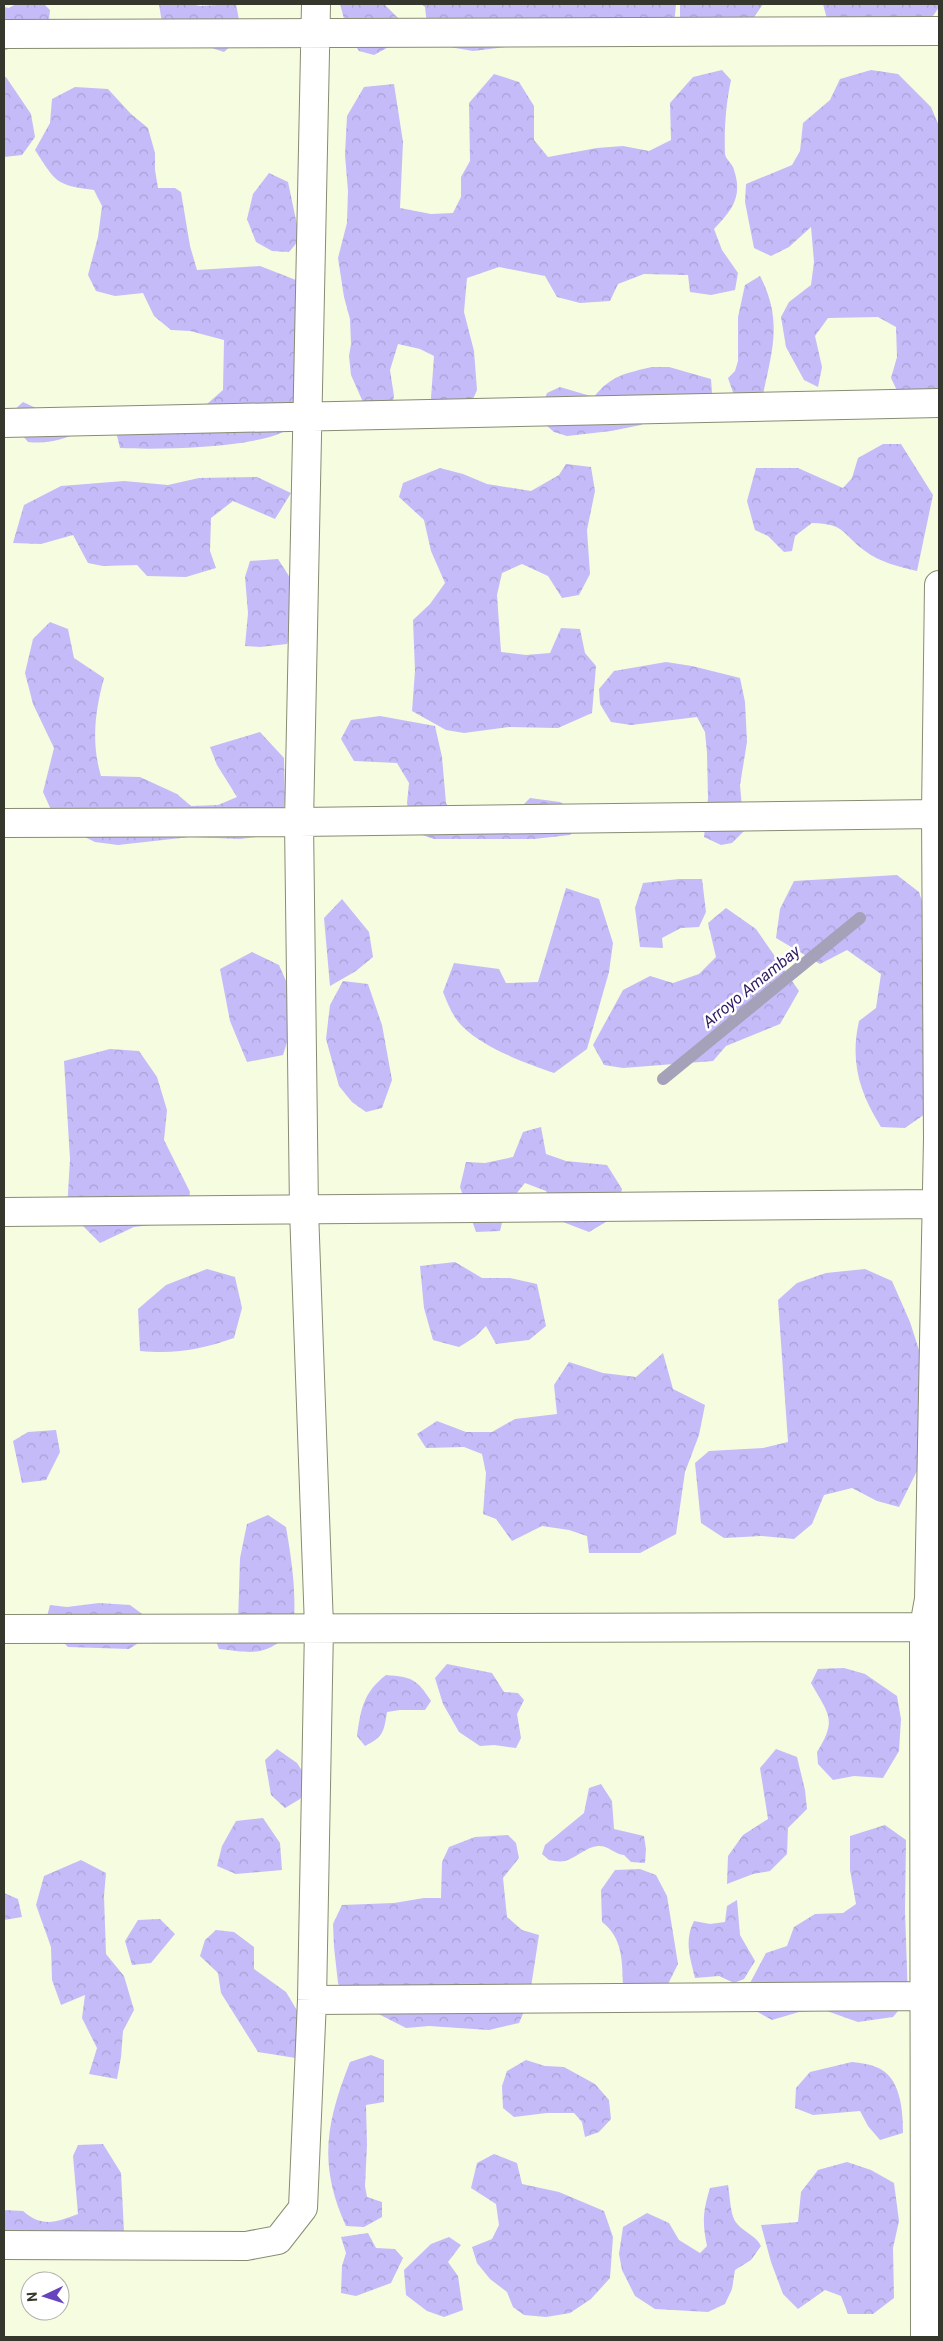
<svg xmlns="http://www.w3.org/2000/svg" width="943" height="2341" viewBox="0 0 943 2341" font-family="Roboto,sans-serif">
  <style>
    .forest { fill: url(#forest-crowns) }
    .lines { fill: none; stroke-linecap: round; stroke-linejoin: round }
    .stream { stroke: #a4a1b9; stroke-width: 12 }
    .minor-casing { stroke: #878c73; stroke-width: 30 }
    .minor { stroke: #fff; stroke-width: 28 }
    .labels { text-anchor: middle; stroke-width: 5; stroke-linejoin: round; paint-order: stroke }
    .water-label { font-size: 16px; font-style: italic; fill: #301b62; stroke: #fff }
  </style>
  <defs>
    <pattern id="forest-crowns" width="20" height="18" patternUnits="userSpaceOnUse" patternTransform="scale(1.25)"><rect width="20" height="18" fill="#c4bbf8"/><path d="M2 6a3 3 0 1 1 6 0M12 15a3 3 0 1 1 6 0" fill="none" stroke="#a9a1d5"/></pattern>
  </defs>
  <rect width="100%" height="100%" fill="#f6fce0"/>
  <!-- forest -->
  <path class="forest" d="M 16,4 L 44,4 L 50,10 L 48,30 L 6,50 L 4,49 L 4,7 L 9,8 Z
    M 159,4 L 190,4 L 200,6 L 236,4 L 242,36 L 224,52 C 201,45 182,36 162,23 Z
    M 340,4 L 384,4 L 400,20 L 394,44 L 374,55 L 359,51 L 348,34 Z
    M 421,4 L 676,4 L 674,26 L 473,51 L 444,46 L 428,33 L 425,7 Z
    M 680,4 L 763,4 L 738,41 L 713,46 L 688,35 L 680,21 Z
    M 823,4 L 939,4 L 939,7 L 929,22 L 878,46 L 855,41 L 827,19 Z
    M 722,70 L 731,80 C 726,103 724,129 725,154 C 726,160 733,164 734,170 C 743,197 732,210 714,229 L 722,250 L 738,273 L 735,290 L 711,295 L 690,292 L 688,275 L 644,274 L 618,284 L 610,301 L 580,303 L 557,297 L 545,276 L 499,267 L 467,278 L 464,312 L 474,351 L 477,390 L 464,420 L 454,427 L 440,421 L 431,398 L 434,356 L 420,349 L 398,344 L 390,370 L 394,396 L 390,414 L 370,418 L 351,375 L 349,356 L 351,344 L 350,319 L 344,297 L 338,258 L 347,223 L 348,191 L 345,155 L 347,116 L 364,87 L 394,84 L 403,142 L 400,208 L 431,214 L 453,213 L 461,197 L 461,177 L 470,161 L 469,103 L 494,74 L 519,82 L 534,106 L 534,140 L 548,157 L 597,148 L 623,146 L 649,151 L 671,140 L 670,103 L 693,77 Z
    M 871,70 L 898,74 L 931,107 L 939,126 L 939,389 L 925,397 L 902,401 L 891,378 L 897,357 L 896,327 L 878,317 L 828,318 L 815,336 L 822,367 L 818,387 L 804,380 L 786,347 L 781,317 L 789,302 L 811,285 L 814,262 L 811,227 L 789,247 L 771,256 L 754,248 L 745,202 L 746,184 L 792,165 L 800,151 L 803,123 L 830,100 L 840,79 Z
    M 4,77 L 6,77 L 31,114 L 35,137 L 22,155 L 4,157 Z
    M 75,87 L 108,89 L 131,114 L 148,128 L 155,153 L 155,170 L 158,188 L 175,188 L 181,192 L 190,246 L 197,270 L 260,266 L 301,282 L 306,415 C 298,421 290,430 281,433 C 246,448 159,450 120,448 L 113,419 L 148,414 L 169,405 L 207,404 L 223,390 L 224,340 L 190,331 L 171,330 L 154,316 L 143,293 L 115,296 L 96,291 L 88,275 L 98,237 L 102,206 L 94,190 C 55,185 56,182 35,150 L 50,123 L 52,99 Z
    M 269,173 L 288,182 L 300,239 L 289,252 L 272,251 L 256,242 L 247,219 L 253,194 Z
    M 760,276 C 784,322 771,353 762,400 L 735,398 L 728,378 L 735,371 L 738,361 L 738,317 L 745,285 Z
    M 652,367 L 669,367 L 711,379 L 712,393 L 696,408 L 659,415 L 641,425 L 611,431 L 567,436 L 554,432 L 538,418 L 547,393 L 560,387 L 594,397 C 611,375 627,373 652,367 Z
    M 23,402 L 36,408 L 54,412 L 81,431 C 63,440 48,444 28,442 L 18,430 L 13,411 Z
    M 883,444 L 901,444 L 933,495 L 917,571 C 900,567 879,562 865,551 C 841,533 846,524 812,523 L 795,536 L 792,551 L 784,552 L 768,536 L 755,530 L 747,501 L 756,468 L 798,468 L 843,488 L 852,478 L 858,458 Z
    M 566,464 L 591,467 L 595,491 L 587,530 L 590,574 L 579,595 L 562,598 L 548,576 L 522,564 L 502,573 L 497,595 L 501,652 L 526,655 L 550,653 L 561,628 L 580,629 L 585,653 L 596,666 L 592,713 L 558,728 L 509,727 L 464,733 L 446,730 L 412,711 L 415,671 L 413,620 L 430,604 L 445,583 L 431,551 L 424,520 L 399,497 L 403,483 L 440,468 L 463,474 L 487,484 L 531,491 L 559,475 Z
    M 257,477 L 291,493 L 275,519 L 233,501 L 211,518 L 210,551 L 216,568 L 186,577 L 147,576 L 137,565 L 103,566 L 88,563 L 73,535 L 41,544 L 13,543 L 24,505 L 61,486 L 124,481 L 168,485 L 199,478 Z
    M 278,559 L 294,584 L 297,617 L 287,644 L 260,647 L 245,646 L 248,613 L 245,577 L 250,561 Z
    M 50,622 L 68,629 L 74,658 L 104,678 C 95,711 91,743 101,776 L 140,777 L 177,794 L 191,806 L 218,805 L 237,797 L 217,765 L 210,747 L 260,732 L 284,758 L 285,799 L 280,834 L 240,839 L 190,837 L 118,845 L 95,842 L 72,831 L 52,812 L 43,792 L 54,748 L 33,704 L 25,673 L 33,639 Z
    M 666,662 L 692,666 L 740,678 L 745,702 L 747,742 L 740,785 L 744,831 L 732,843 L 721,845 L 704,837 L 708,798 L 707,753 L 705,732 L 697,717 L 631,725 L 611,722 L 600,704 L 599,689 L 614,671 Z
    M 380,716 L 435,726 L 442,757 L 446,803 L 453,816 L 514,814 L 530,798 L 560,802 L 576,811 L 576,829 L 570,835 L 534,839 L 434,839 L 422,835 L 411,822 L 407,803 L 409,783 L 397,763 L 354,761 L 341,739 L 351,720 Z
    M 897,875 L 919,892 L 932,932 L 925,1114 L 905,1128 L 881,1127 C 859,1092 850,1061 859,1021 L 876,1008 L 881,974 L 847,950 L 820,964 L 776,938 L 780,909 L 794,881 Z
    M 679,879 L 702,879 L 706,912 L 699,927 L 681,928 L 662,938 L 663,948 L 640,947 L 635,908 L 643,883 Z
    M 566,888 L 599,899 L 613,943 L 609,972 L 587,1049 L 554,1073 C 525,1063 484,1048 462,1026 C 452,1016 448,1004 443,992 L 454,963 L 499,969 L 506,983 L 538,982 Z
    M 342,899 L 369,932 L 373,957 L 356,971 L 330,986 L 324,918 Z
    M 726,908 L 756,929 L 799,991 L 780,1024 L 726,1046 L 713,1061 L 623,1068 L 604,1065 L 593,1045 L 623,990 L 650,976 L 673,983 L 699,974 L 716,957 L 708,923 Z
    M 252,952 L 279,965 L 298,1008 L 283,1055 L 247,1062 L 230,1021 L 220,969 Z
    M 343,981 L 368,984 L 382,1025 L 392,1080 L 382,1108 L 366,1112 L 352,1102 L 339,1086 L 326,1039 L 330,1005 Z
    M 110,1049 L 139,1051 L 157,1077 L 167,1110 L 164,1140 L 190,1192 L 185,1221 L 134,1227 L 100,1243 L 67,1210 L 70,1159 L 64,1061 Z
    M 541,1127 L 546,1154 L 566,1161 L 607,1165 L 622,1189 L 616,1216 L 589,1232 L 563,1222 L 546,1191 L 525,1183 L 506,1206 L 500,1231 L 476,1232 L 460,1187 L 466,1162 L 485,1163 L 513,1157 L 523,1132 Z
    M 455,1262 L 482,1278 L 510,1278 L 537,1284 L 546,1326 L 529,1340 L 496,1344 L 486,1326 L 475,1337 L 459,1347 L 433,1340 L 424,1308 L 420,1266 Z
    M 207,1269 L 235,1277 L 242,1308 L 234,1338 C 199,1350 177,1354 140,1351 L 138,1309 L 166,1285 Z
    M 865,1269 L 892,1281 L 910,1322 L 928,1378 L 919,1467 L 899,1507 L 877,1501 L 852,1488 L 824,1495 L 812,1524 L 794,1539 L 761,1536 L 724,1538 L 701,1523 L 695,1463 L 709,1451 L 763,1448 L 788,1442 L 778,1300 L 797,1283 L 826,1273 Z
    M 663,1353 L 673,1389 L 705,1405 L 699,1435 L 685,1472 L 676,1534 L 640,1553 L 589,1553 L 587,1536 L 569,1530 L 542,1526 L 512,1541 L 496,1519 L 483,1514 L 486,1473 L 482,1454 L 464,1447 L 426,1448 L 417,1434 L 437,1421 L 466,1432 L 492,1432 L 515,1419 L 557,1414 L 554,1385 L 569,1362 L 603,1373 L 636,1377 Z
    M 56,1430 L 60,1452 L 46,1480 L 22,1483 L 13,1441 L 28,1432 Z
    M 268,1515 L 286,1527 C 292,1562 297,1595 293,1631 C 264,1657 255,1653 219,1649 L 211,1628 L 238,1624 L 240,1558 L 247,1524 Z
    M 99,1603 L 130,1605 L 153,1622 L 151,1635 L 129,1649 L 68,1647 L 45,1624 L 50,1605 L 67,1607 Z
    M 447,1664 L 492,1673 L 504,1692 L 518,1693 L 524,1700 L 517,1714 L 521,1738 L 516,1748 L 494,1745 L 480,1746 L 459,1732 L 443,1704 L 435,1678 Z
    M 844,1668 L 865,1674 L 897,1696 L 901,1719 L 899,1751 L 883,1778 L 854,1776 L 833,1780 L 818,1764 L 817,1752 C 838,1719 828,1714 811,1683 L 818,1669 Z
    M 386,1675 C 412,1677 417,1679 431,1701 L 425,1710 L 400,1710 L 387,1712 C 384,1732 383,1737 365,1746 L 357,1736 C 361,1709 363,1693 386,1675 Z
    M 277,1749 L 297,1763 L 310,1783 L 300,1799 L 285,1808 L 271,1795 L 265,1760 Z
    M 776,1749 L 797,1757 L 805,1790 L 807,1809 L 788,1828 L 787,1854 L 770,1871 L 753,1874 L 727,1884 L 728,1856 L 743,1835 L 768,1819 L 760,1768 Z
    M 601,1784 L 612,1801 L 614,1829 L 644,1836 L 646,1849 L 645,1863 L 631,1862 L 624,1855 C 614,1854 608,1845 598,1846 C 586,1847 576,1858 565,1861 C 560,1862 554,1861 549,1860 L 542,1854 L 545,1845 L 584,1813 L 589,1788 Z
    M 263,1818 L 280,1843 L 282,1870 L 236,1874 L 217,1866 L 222,1846 L 236,1821 Z
    M 885,1825 L 906,1840 L 905,1911 L 908,1999 L 893,2017 L 858,2022 L 824,2010 L 799,2012 L 772,2020 L 754,2010 L 749,1985 L 766,1953 L 787,1946 L 794,1927 L 815,1914 L 843,1913 L 856,1904 L 850,1870 L 850,1836 Z
    M 508,1835 L 516,1843 L 519,1858 L 503,1878 L 507,1917 L 522,1930 L 539,1935 L 529,2000 L 519,2023 L 489,2030 L 429,2026 L 406,2028 L 345,1997 L 338,1983 L 334,1947 L 333,1924 L 342,1905 L 394,1903 L 424,1898 L 441,1898 L 442,1862 L 449,1847 L 475,1837 Z
    M 81,1860 L 106,1873 L 104,1896 L 106,1954 L 124,1976 L 134,2010 L 123,2031 L 121,2057 L 117,2079 L 89,2074 L 97,2048 L 82,2018 L 85,1995 L 61,2005 L 52,1980 L 51,1947 L 36,1905 L 44,1876 Z
    M 640,1869 L 656,1875 L 667,1896 L 678,1964 L 666,1988 L 623,1985 C 622,1961 623,1938 602,1922 L 601,1890 L 615,1870 Z
    M 4,1893 L 18,1899 L 22,1917 L 4,1920 Z
    M 737,1900 L 740,1935 L 755,1961 L 744,1979 L 734,1983 L 719,1976 L 695,1978 C 690,1957 684,1941 694,1921 L 710,1924 L 725,1922 L 727,1906 Z
    M 160,1919 L 175,1934 L 151,1963 L 132,1965 L 125,1941 L 138,1920 Z
    M 216,1930 L 234,1932 L 254,1947 L 254,1969 L 286,1992 L 301,2017 L 302,2059 L 258,2052 L 221,1993 L 218,1973 L 200,1956 L 205,1940 Z
    M 371,2055 L 384,2060 L 384,2102 L 366,2105 L 367,2145 L 365,2186 L 367,2197 L 382,2202 L 382,2217 L 364,2227 L 346,2226 C 318,2165 326,2123 350,2062 Z
    M 526,2060 L 545,2066 L 564,2067 L 595,2084 L 609,2100 L 611,2119 L 599,2132 L 585,2137 L 582,2122 L 574,2113 L 547,2113 L 514,2117 L 503,2108 L 502,2086 L 507,2071 Z
    M 852,2062 C 860,2063 869,2064 876,2067 C 901,2076 903,2111 903,2133 L 880,2140 L 868,2126 L 860,2111 L 813,2115 L 795,2108 L 796,2088 L 810,2072 Z
    M 103,2144 L 121,2173 L 125,2251 L 4,2260 L 4,2210 L 23,2211 C 42,2228 57,2222 78,2214 L 73,2156 L 78,2145 Z
    M 494,2154 L 517,2163 L 522,2184 L 559,2192 L 604,2211 L 613,2237 L 610,2278 L 591,2299 L 570,2313 L 546,2317 L 524,2315 L 513,2307 L 507,2292 L 490,2279 L 477,2263 L 472,2247 L 492,2239 L 499,2225 L 496,2204 L 471,2188 L 477,2163 Z
    M 847,2162 L 871,2170 L 894,2183 L 899,2221 L 893,2248 L 894,2298 L 873,2314 L 848,2314 L 841,2296 L 825,2290 L 798,2309 L 783,2294 L 771,2262 L 761,2225 L 798,2222 L 801,2192 L 818,2170 Z
    M 728,2185 C 730,2196 730,2212 735,2221 C 742,2232 756,2235 761,2246 L 751,2260 L 735,2270 L 732,2289 L 725,2304 L 708,2312 L 655,2309 L 635,2296 L 622,2270 L 619,2254 L 623,2227 L 647,2213 L 669,2223 L 679,2240 L 700,2253 L 707,2246 C 702,2222 703,2211 710,2188 Z
    M 368,2233 L 376,2248 L 395,2249 L 403,2258 L 391,2283 L 356,2296 L 341,2293 L 342,2266 L 346,2253 L 341,2237 Z
    M 449,2237 L 461,2245 L 448,2262 L 458,2276 L 463,2310 L 444,2317 L 427,2311 L 406,2295 L 404,2270 L 431,2244 Z"/>
  <g class="lines">
    <!-- stream -->
    <path class="stream" d="M 663,1079 L 860,918"/>
    <!-- minor casing -->
    <g class="minor-casing">
      <path id="minor" d="M 4,34 L 939,31
        M 4,423 L 939,403
        M 4,823 L 299,822 L 936,814
        M 4,1212 L 936,1204
        M 4,1629 L 924,1627
        M 312,2000 L 925,1996
        M 4,2245 L 246,2246 L 278,2240 L 303,2208 L 312,2000 L 319,1627 L 304,1210 L 299,822 L 316,4
        M 925,2337 L 924,1627 L 929,1599 L 938,1138 L 936,814 L 939,585"/>
    </g>
    <!-- minor -->
    <use href="#minor" class="minor"/>
  </g>
  <g class="labels">
    <!-- water labels -->
    <g class="water-label">
      <text transform="translate(751 986) rotate(-39)" y="6">Arroyo Amambay</text>
    </g>
  </g>
  <!-- border -->
  <rect width="943" height="2341" fill="none" stroke="#35372c" stroke-width="10"/>
  <!-- north arrow -->
  <g transform="translate(45 2296) rotate(266)"><circle r="24" fill="#ffffff" stroke="#aeafab"/>
  <path d="M0-4L9 19L0 12L-9 19Z" fill="#6644bd"/>
  <text y="-8" font-size="14" font-weight="bold" text-anchor="middle" fill="#35372c">N</text>
  </g>
</svg>
